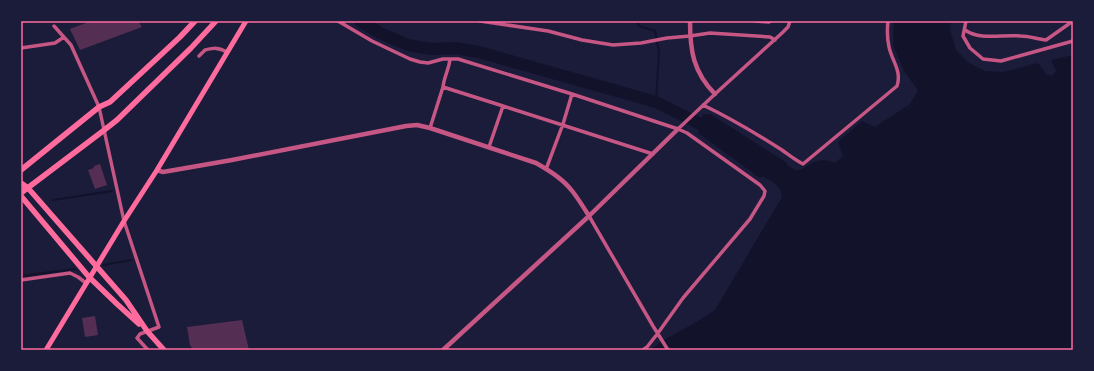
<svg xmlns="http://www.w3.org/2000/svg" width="1094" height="371" viewBox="0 0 1094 371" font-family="Barlow,sans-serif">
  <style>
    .water { fill: #12122b }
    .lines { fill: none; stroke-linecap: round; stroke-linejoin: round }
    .stream { stroke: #12122b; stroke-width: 2 }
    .river { stroke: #12122b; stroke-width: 12 }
    .building { fill: #542f53 }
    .minor { stroke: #c65784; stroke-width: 3.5 }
    .tertiary { stroke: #c65784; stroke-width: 4.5 }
    .secondary { stroke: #ff6b9d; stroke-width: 5 }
    .primary { stroke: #ff6b9d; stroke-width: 5.5 }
    .trunk { stroke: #ff6b9d; stroke-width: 5.5 }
    .neatline { fill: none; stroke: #ff6b9d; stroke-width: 1.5 }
  </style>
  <rect width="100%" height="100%" fill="#1b1b3a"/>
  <!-- water -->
  <path class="water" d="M 894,21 L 951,21 L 950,30 L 956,50 L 969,63 L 985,71 L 1003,72 L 1038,63 L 1046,74 L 1052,76 L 1056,71 L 1051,60 L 1073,55 L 1073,350 L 650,350 L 662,341 L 693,324 L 715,310 L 782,197 C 781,185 771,181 762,176 L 760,178 L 698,133 L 703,114 L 710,114 L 787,163 L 787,165 L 795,170 L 801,170 C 812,162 822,157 835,163 L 843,156 L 838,142 L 862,121 L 875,127 L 910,104 L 918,90 L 904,71 L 893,45 Z"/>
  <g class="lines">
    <!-- stream -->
    <path class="stream" d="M 636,21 L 639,26 L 655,31 L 659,52 L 656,102
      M 53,200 L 112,191
      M 104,265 L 131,260
      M 21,276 L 75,269"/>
    <!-- river -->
    <path class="river" d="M 360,21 L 380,33 L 408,45 L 431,49 L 455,48 L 479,52 L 656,102 L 714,131"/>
  </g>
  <!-- building -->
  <path class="building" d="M 91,21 L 138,21 L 142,27 L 80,50 L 70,29 Z
    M 100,164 L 107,185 L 95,189 L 88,170 L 94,168 L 94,166 Z
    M 95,316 L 98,335 L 85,337 L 82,318 Z
    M 242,320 L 249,350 L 193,350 L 190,345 L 187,327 Z"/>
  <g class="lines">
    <!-- minor -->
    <path class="minor" d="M 338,21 L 372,41 L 410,59 L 420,62 L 428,63 L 443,59 L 458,59 L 572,94 L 678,129 L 687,133 L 760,185 L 765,191 L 764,196 L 750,219 L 683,298 L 658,333 L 647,347 L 643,350
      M 480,21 L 548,31 L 582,40 L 613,45 L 641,43 L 667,38 L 690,36 L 710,33 L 770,37 L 775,40
      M 755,21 L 769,22 L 771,21
      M 966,21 L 963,36 L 970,48 L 983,59 L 1001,61 L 1073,41
      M 54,26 L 71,45 L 99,107 L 124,221 L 159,327 L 140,334 L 137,338 L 148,350
      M 965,30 C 981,41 1002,34 1021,36 C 1029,36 1037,39 1046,40 L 1073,21
      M 21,48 L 55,43 L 64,37
      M 199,56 L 205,50 C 214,48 218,47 227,52
      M 443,87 C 444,77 449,69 450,59
      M 703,105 C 730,118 757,134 782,150 C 789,155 795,160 803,164 L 897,86 C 902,71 892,61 889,47 C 887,38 887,30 888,21
      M 430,128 L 443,87 L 503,106
      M 678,129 L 715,94 L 782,33 L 788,27 L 790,21
      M 489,147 L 503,106 L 653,154
      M 546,169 L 548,164 L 563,124 L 572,94
      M 589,216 L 653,326 L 668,350
      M 21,280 L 70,273 L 78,277 L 86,283"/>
    <!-- tertiary -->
    <path class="tertiary" d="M 690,21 C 690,50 693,72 715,94
      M 157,170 L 163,172 L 232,160 L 406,126 L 417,125 L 430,128 L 536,163 C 550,171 563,179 573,192 C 579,200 584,208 589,216
      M 443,350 L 589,216 L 678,129"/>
    <!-- secondary -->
    <path class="secondary" d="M 46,350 L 124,221 L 157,170 L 246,21"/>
    <!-- primary -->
    <path class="primary" d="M 21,183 L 28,188 L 126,300 L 147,331 L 164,350
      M 21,196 L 89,277 L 117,304 L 139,324"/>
    <!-- trunk -->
    <path class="trunk" d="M 21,170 L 99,107 L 110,102 L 180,37 L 195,21
      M 21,193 L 103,131 L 117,120 L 191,48 L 216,21"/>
  </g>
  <!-- border -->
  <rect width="1094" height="371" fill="none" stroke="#1b1b3a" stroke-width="44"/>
  <rect x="22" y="22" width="1050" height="327" class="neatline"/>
</svg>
